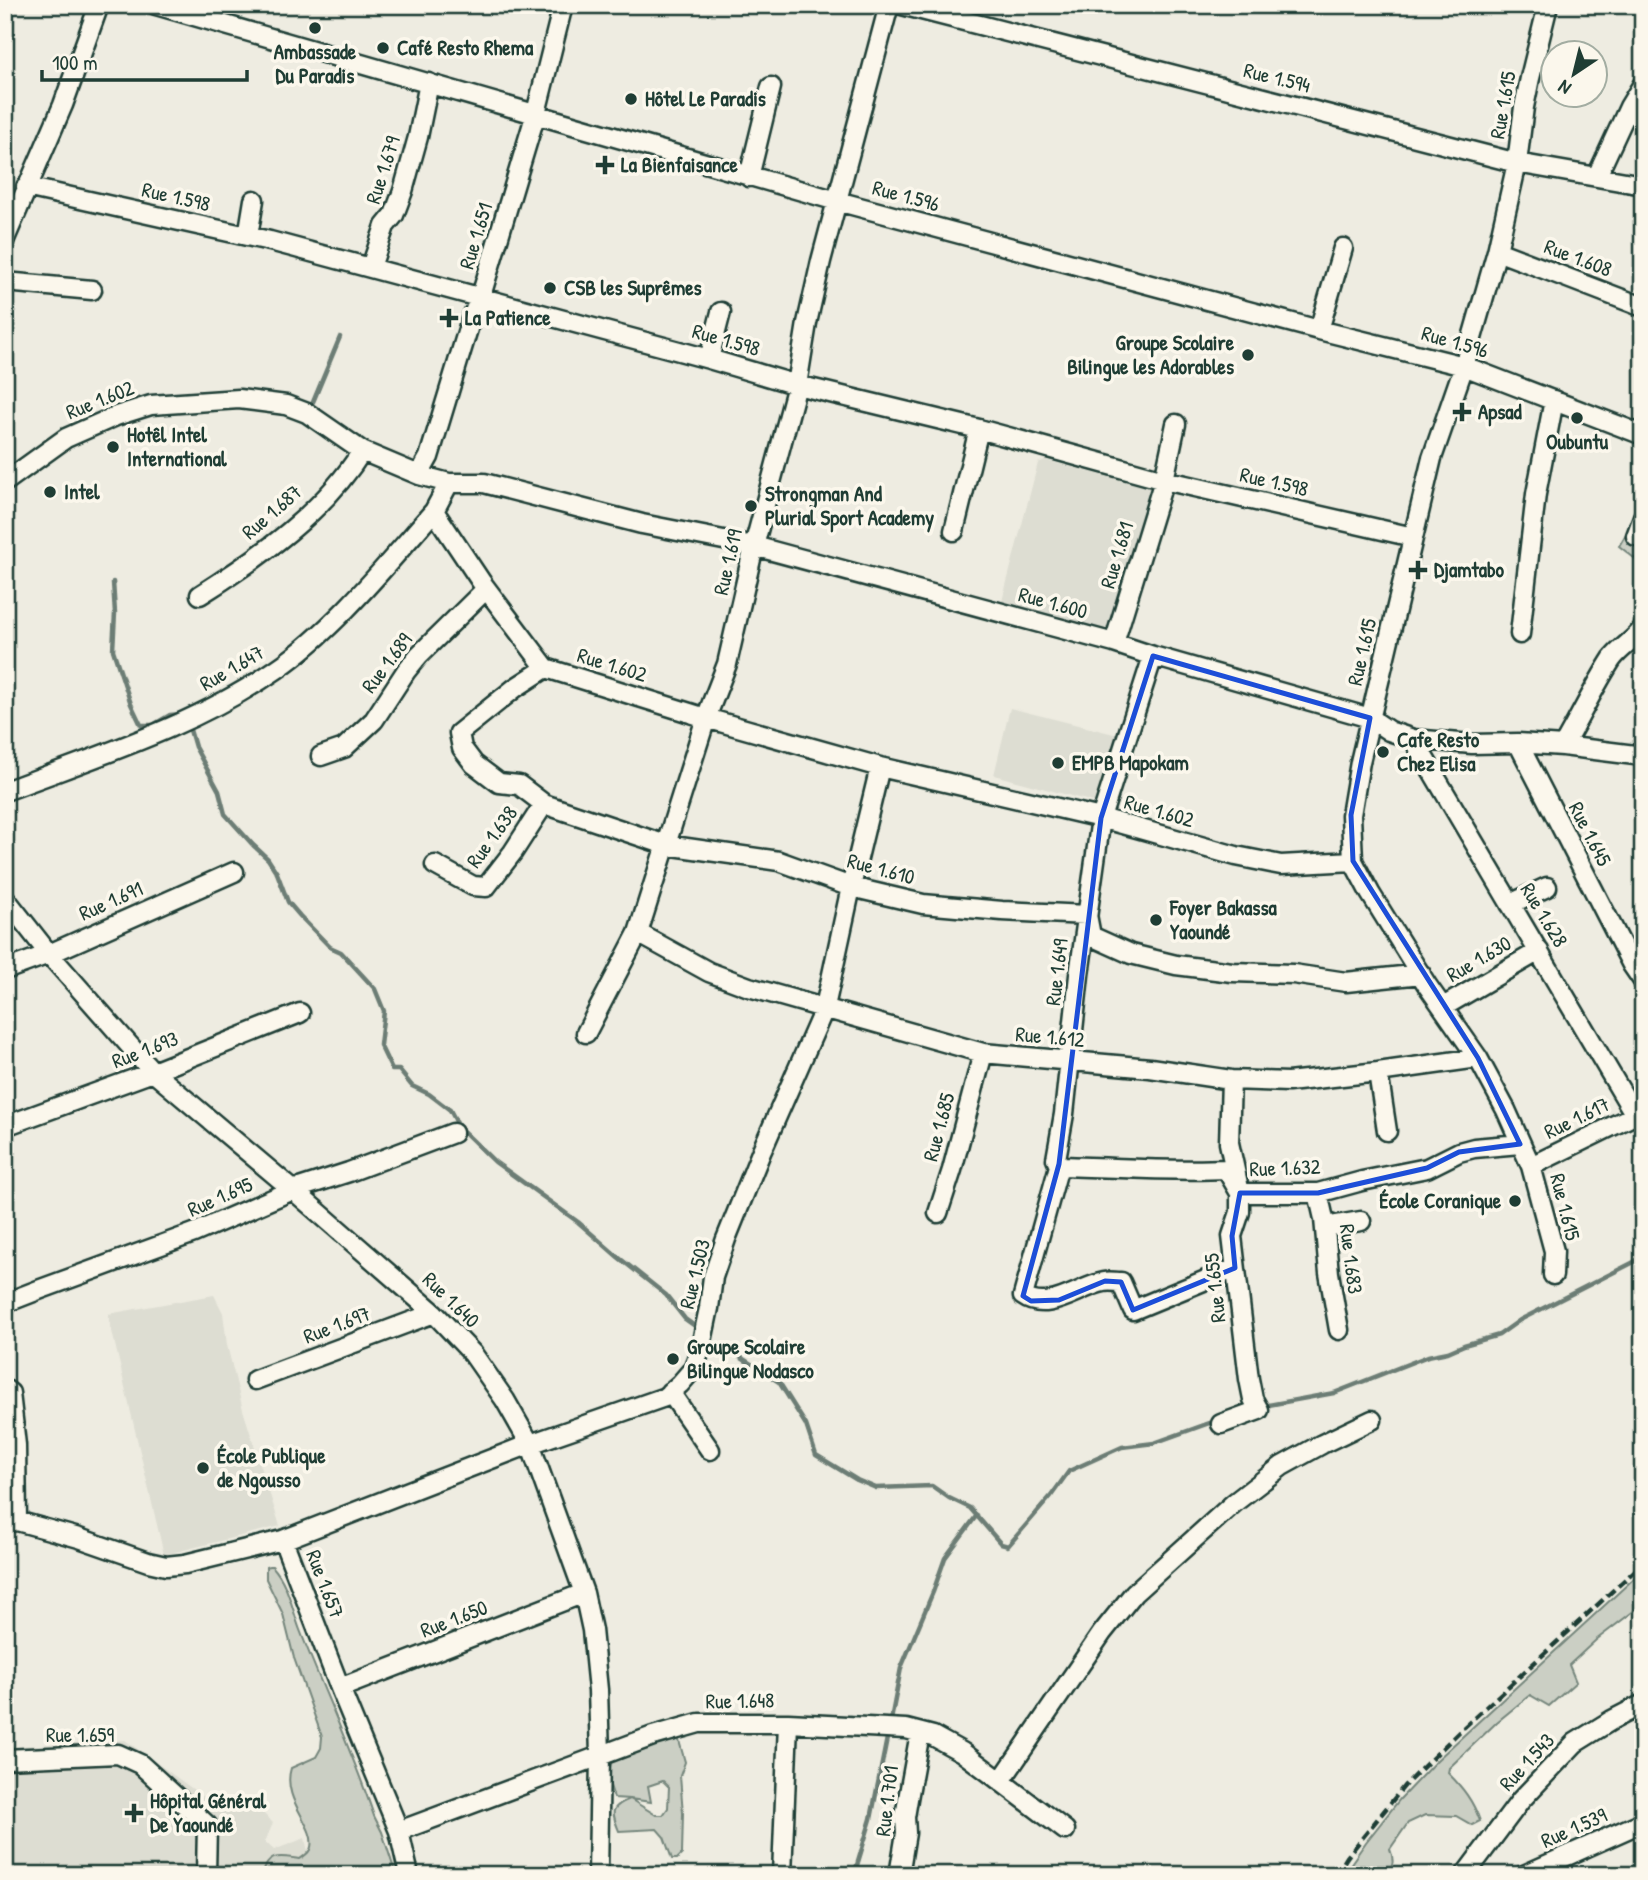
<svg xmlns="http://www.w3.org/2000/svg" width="1648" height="1880" viewBox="0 0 1648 1880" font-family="'Patrick Hand',sans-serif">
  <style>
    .built { fill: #ddddd2 }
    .green { fill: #cbcfc4; stroke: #75867c; stroke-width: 2; fill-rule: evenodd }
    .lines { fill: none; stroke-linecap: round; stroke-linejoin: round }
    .stream { stroke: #6c7d74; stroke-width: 4.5 }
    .minor-casing { stroke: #1f3d34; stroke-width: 23 }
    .minor { stroke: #fbf7ec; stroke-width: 18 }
    .rail { stroke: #1f3d34; stroke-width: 4.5; stroke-dasharray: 10 5; stroke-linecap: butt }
    .marked { fill: none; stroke: #1d4ed8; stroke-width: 5; stroke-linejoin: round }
    .poi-dot { fill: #1f3d34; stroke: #fbf7ec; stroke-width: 2.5 }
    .labels { text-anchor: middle; stroke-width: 7; stroke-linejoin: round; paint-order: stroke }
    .poi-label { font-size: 21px; font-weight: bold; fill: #1f3d34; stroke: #fbf7ec; text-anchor: start }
    .street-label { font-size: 21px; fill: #1f3d34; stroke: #fbf7ec }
  </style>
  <rect width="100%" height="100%" fill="#eeece1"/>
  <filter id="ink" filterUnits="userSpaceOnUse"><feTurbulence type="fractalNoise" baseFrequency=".0143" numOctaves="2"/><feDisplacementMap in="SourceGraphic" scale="14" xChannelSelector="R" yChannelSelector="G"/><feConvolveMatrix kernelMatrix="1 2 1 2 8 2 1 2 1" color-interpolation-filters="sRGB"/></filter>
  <g filter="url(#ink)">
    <!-- built -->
    <path class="built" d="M 1045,460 L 1155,489 L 1113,632 L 1002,601 L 1038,463 Z
      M 1010,708 L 1126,737 L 1108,806 L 994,775 Z
      M 214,1295 L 223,1313 L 227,1345 L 243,1410 L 280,1526 L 164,1555 L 108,1314 Z
      M 125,1740 L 212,1803 L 251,1801 L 273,1823 L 265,1842 L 274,1850 L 305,1838 L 313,1875 L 5,1875 L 5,1747 Z"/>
    <!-- green -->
    <path class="green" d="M 1643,497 L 1643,565 L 1619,546 L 1638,513 Z
      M 269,1566 L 272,1566 C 288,1583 292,1609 300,1630 C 324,1692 353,1753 374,1816 L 382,1832 L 396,1875 L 263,1875 C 267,1851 283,1857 300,1859 C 304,1856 310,1853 311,1847 C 316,1826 281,1800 291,1768 L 316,1757 L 321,1748 L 322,1737 L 294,1658 L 283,1614 L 266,1579 L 266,1567 Z
      M 1643,1570 L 1643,1604 L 1596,1640 L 1569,1665 L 1576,1682 L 1549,1706 L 1530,1695 L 1497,1722 L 1449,1768 L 1448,1773 C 1463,1788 1473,1801 1480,1821 L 1472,1825 L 1456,1816 L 1425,1815 L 1408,1823 L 1390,1849 C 1394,1859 1394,1866 1386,1875 L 1343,1875 L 1366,1842 L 1400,1799 L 1437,1760 Z
      M 678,1737 L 685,1762 L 680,1776 L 683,1813 L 682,1854 L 677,1859 L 672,1859 L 664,1837 L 657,1829 L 619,1831 C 611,1811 610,1807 630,1799 L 614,1798 L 607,1776 L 613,1757 ZM 663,1781 L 669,1787 L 668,1808 L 663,1815 L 656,1815 L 630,1799 L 651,1802 L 648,1786 Z"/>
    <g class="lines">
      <!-- stream -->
      <path class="stream" d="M 313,402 L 340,337
        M 113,582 L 115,613 L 113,650 L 131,704 L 141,725 L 153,725 L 170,715 L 181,714
        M 188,723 L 195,747 L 219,791 L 225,814 L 253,845 L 268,859 L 277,873 L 288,902 L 300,916 L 330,947 L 341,952 L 375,989 L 384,1011 L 380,1045 L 392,1070 L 399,1070 L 412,1086 L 429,1094 L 450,1110 L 459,1127 L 495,1162 L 578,1222 L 618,1257 L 666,1295 L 685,1319 L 699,1329
        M 707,1340 L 712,1343 L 723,1346 L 779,1382 L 806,1425 L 816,1455 L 857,1480 L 876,1488 L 932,1486 L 949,1498 L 970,1508 L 1001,1544 L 1008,1546 L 1051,1496 L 1069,1471 L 1122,1447 L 1154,1443 L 1215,1421
        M 1263,1406 L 1334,1393 L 1428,1356 L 1448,1352 L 1464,1345 L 1499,1335 L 1520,1320 L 1634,1262 L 1643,1255
        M 890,1725 L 901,1668 L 933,1592 L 945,1558 L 977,1515
        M 854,1875 L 871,1819 L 888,1733"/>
      <!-- minor casing -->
      <g class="minor-casing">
        <path id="minor" d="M 156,5 L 837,201 L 1319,330 L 1464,366 L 1643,435
          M 902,5 L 1517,163 L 1643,185
          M 1548,5 L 1530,78 L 1524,107 L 1517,163 L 1497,251 L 1464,366 L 1432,458 L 1360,762 L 1351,815 L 1353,861 L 1370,893 L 1427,985 L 1478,1058 L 1506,1110 L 1531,1166 L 1554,1251 L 1553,1275
          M 1597,176 L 1629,107 L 1643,84
          M 749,177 L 771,87
          M 26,187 L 270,241 L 709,359 L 797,385 L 979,429 L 1164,480 L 1413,537
          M 248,236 L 254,200
          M 5,239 L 63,105 L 99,5
          M 1497,251 L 1643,307
          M 371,267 L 385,226 L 394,215 L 403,191 L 418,137 L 429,83
          M 5,282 L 92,290
          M 1319,330 L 1343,248
          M 709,359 L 721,312
          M 419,475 L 429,457 L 471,319 L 481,296 L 536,113 L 563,5
          M 5,482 L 66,438 L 116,416 L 151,405 L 239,399 L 286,405 L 307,413 L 362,451 L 419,475 L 449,483 L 434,511 L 482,583 L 546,668 L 706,718 L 880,767 L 1101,818 L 1236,856 L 1281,865 L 1353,861
          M 449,483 L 484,483 L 642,524 L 754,546 L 1114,643 L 1153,656 L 1370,718 L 1389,731 L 1413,739 L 1472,744 L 1518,743 L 1563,746 L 1643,756
          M 954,531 L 979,429
          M 1636,536 L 1643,517
          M 200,595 C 259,558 325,511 362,451
          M 1520,634 L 1536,494 L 1554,400
          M 1114,643 L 1164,480 L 1176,424
          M 1153,656 L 1101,818 L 1079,975 L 1064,1114 L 1056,1159 L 1059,1166 L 1023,1296 C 1048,1314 1078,1287 1104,1282 C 1109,1281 1115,1282 1121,1282 L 1133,1310 L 1235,1268
          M 546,668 L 515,688 L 459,733 L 462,748 L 474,764 L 499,783 L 519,785 L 544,804 L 666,845 L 779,861 L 851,887 L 923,904 L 1002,911 L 1087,915 L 1091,936 L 1131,954 L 1176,965 L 1232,972 L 1293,974 L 1346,982 L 1421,974
          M 1413,739 L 1635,1115
          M 1518,743 L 1632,965 L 1643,981
          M 1563,746 C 1580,717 1594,687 1612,659 C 1621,647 1635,640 1643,628
          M 321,756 L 344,748 L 374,720 L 406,671 L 419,655 L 486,589
          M 5,791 C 97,756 195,726 277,669 C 336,628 386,565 434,511
          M 435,865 L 473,886 L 486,887 L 513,852 L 544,804
          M 5,898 L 49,954 L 153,1072 L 293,1190 L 434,1313 L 473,1354 L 505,1400 L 530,1444 L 584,1593 L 592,1630 L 598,1690 L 600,1755 L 598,1875
          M 1510,904 L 1547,887
          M 638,933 L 709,972 L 749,987 L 983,1053 L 1150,1068 L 1231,1080 L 1288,1082 L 1378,1072 L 1478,1058
          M 5,970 L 49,954 L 234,872
          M 1443,1007 L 1539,951
          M 586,1033 L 638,933 L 706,718 L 727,664 L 754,546 L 797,385 L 807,323 L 821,261 L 889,5
          M 1378,1072 L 1387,1131
          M 5,1126 L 153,1072 L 300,1013
          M 1059,1166 C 1114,1167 1170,1172 1226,1169 L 1240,1193 L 1318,1193 L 1362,1181 L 1427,1168 L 1459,1152 L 1474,1148 L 1520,1144
          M 1531,1166 L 1643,1111
          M 1318,1193 L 1324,1219 L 1329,1273 L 1339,1330
          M 938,1213 L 952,1170 L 983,1053
          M 1325,1227 L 1361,1221
          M 5,1303 L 41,1289 L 194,1233 L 293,1190 L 349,1172 L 453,1133
          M 255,1380 L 434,1313
          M 5,1389 L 10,1393 L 16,1445 L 17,1521
          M 670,1392 L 710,1450
          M 1221,1424 L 1259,1410 L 1253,1399 L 1249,1379 L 1232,1236 L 1240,1212 L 1240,1193 L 1229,1143 L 1231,1080
          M 5,1523 L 17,1521 L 79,1538 L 148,1562 L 166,1566 L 185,1564 L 283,1540 L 340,1688 L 399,1831 L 409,1875
          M 283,1540 L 530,1444 L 665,1397 L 680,1384 L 693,1369 L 700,1351 L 709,1308 L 713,1277 L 726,1239 L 762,1150 L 825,1007 L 851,887 L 880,767
          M 340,1688 L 584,1593
          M 5,1759 L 118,1754 L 140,1764 L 207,1825 L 206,1875
          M 1001,1781 L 1102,1633 L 1134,1593 L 1234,1503 L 1282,1466 L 1322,1444 L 1372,1420
          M 399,1831 L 653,1736 L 699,1723 L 788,1723 L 906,1729 L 933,1736 L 962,1752 L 1065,1830
          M 782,1875 L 788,1723
          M 899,1875 L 906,1833 L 905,1817 L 908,1799 L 920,1733
          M 1465,1875 L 1521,1800 L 1575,1743 L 1612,1720 L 1643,1704
          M 1524,1875 L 1643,1822"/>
      </g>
      <!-- minor -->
      <use href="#minor" class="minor"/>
      <!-- rail -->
      <path class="rail" d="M 1336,1875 L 1347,1857 L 1405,1785 L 1461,1730 L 1643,1563"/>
    </g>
  </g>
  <!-- marked area -->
  <path class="marked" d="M 1153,656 L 1370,718 L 1351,815 L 1353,861 L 1478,1058 L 1520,1144 L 1459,1152 L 1427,1168 L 1318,1193 L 1240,1193 L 1232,1236 L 1235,1268 L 1133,1310 L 1121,1282 L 1105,1281 L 1059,1300 L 1031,1301 L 1023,1296 L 1059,1164 L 1101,818 Z"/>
  <!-- markers -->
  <g class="poi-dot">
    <circle cx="315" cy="28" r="7"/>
    <circle cx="383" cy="48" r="7"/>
    <circle cx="631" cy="99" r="7"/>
    <path d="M601.5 154.5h7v7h7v7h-7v7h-7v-7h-7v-7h7z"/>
    <circle cx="550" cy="288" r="7"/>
    <path d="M445.5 307.5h7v7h7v7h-7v7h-7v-7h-7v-7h7z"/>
    <circle cx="1248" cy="355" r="7"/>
    <path d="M1458.5 401.5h7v7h7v7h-7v7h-7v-7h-7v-7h7z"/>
    <circle cx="1577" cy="418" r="7"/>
    <circle cx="113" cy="447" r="7"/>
    <circle cx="50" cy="492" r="7"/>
    <circle cx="751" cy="506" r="7"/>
    <path d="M1414.5 559.5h7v7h7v7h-7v7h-7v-7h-7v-7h7z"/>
    <circle cx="1383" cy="752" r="7"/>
    <circle cx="1058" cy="763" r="7"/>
    <circle cx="1156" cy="920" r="7"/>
    <circle cx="1515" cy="1201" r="7"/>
    <circle cx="673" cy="1359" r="7"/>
    <circle cx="203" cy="1468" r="7"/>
    <path d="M130.5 1802.5h7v7h7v7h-7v7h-7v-7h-7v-7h7z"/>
  </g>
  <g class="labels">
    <!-- poi labels -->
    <g class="poi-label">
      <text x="397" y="55">Café Resto Rhema</text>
      <text x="315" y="59" text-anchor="middle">Ambassade<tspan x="315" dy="24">Du Paradis</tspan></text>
      <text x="645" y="106">Hôtel Le Paradis</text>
      <text x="621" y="172">La Bienfaisance</text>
      <text x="564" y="295">CSB les Suprêmes</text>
      <text x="465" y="325">La Patience</text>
      <text x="1234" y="350" text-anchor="end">Groupe Scolaire<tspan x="1234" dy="24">Bilingue les Adorables</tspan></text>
      <text x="1478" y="419">Apsad</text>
      <text x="127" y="442">Hotêl Intel<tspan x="127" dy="24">International</tspan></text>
      <text x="1577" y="449" text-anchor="middle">Oubuntu</text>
      <text x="64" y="499">Intel</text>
      <text x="765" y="501">Strongman And<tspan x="765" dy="24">Plurial Sport Academy</tspan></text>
      <text x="1434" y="577">Djamtabo</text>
      <text x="1397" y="747">Cafe Resto<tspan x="1397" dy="24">Chez Elisa</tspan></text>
      <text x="1072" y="770">EMPB Mapokam</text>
      <text x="1170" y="915">Foyer Bakassa<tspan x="1170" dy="24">Yaoundé</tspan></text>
      <text x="1501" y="1208" text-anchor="end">École Coranique</text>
      <text x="687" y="1354">Groupe Scolaire<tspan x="687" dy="24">Bilingue Nodasco</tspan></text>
      <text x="217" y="1463">École Publique<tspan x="217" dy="24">de Ngousso</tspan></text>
      <text x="150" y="1808">Hôpital Général<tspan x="150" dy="24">De Yaoundé</tspan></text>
    </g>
    <!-- street labels -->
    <g class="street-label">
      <text transform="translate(1277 78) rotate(14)" y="7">Rue 1.594</text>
      <text transform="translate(1503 105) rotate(-80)" y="7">Rue 1.615</text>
      <text transform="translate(383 170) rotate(-72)" y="7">Rue 1.679</text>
      <text transform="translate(906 196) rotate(15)" y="7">Rue 1.596</text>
      <text transform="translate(176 197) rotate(13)" y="7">Rue 1.598</text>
      <text transform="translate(476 236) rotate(-73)" y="7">Rue 1.651</text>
      <text transform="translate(1578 258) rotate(21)" y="7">Rue 1.608</text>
      <text transform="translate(726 340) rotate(16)" y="7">Rue 1.598</text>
      <text transform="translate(1455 342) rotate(16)" y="7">Rue 1.596</text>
      <text transform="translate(100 400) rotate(-22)" y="7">Rue 1.602</text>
      <text transform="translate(1274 482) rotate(13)" y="7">Rue 1.598</text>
      <text transform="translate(272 512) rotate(-41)" y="7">Rue 1.687</text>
      <text transform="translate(1117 555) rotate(-73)" y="7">Rue 1.681</text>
      <text transform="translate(728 562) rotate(-77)" y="7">Rue 1.619</text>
      <text transform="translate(1053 603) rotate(15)" y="7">Rue 1.600</text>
      <text transform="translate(1362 652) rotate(-77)" y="7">Rue 1.615</text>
      <text transform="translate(387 663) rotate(-53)" y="7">Rue 1.689</text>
      <text transform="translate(612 665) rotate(17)" y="7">Rue 1.602</text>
      <text transform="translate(232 668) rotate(-30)" y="7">Rue 1.647</text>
      <text transform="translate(1159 811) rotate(16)" y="7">Rue 1.602</text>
      <text transform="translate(1590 834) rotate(63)" y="7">Rue 1.645</text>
      <text transform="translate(492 837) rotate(-54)" y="7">Rue 1.638</text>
      <text transform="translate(881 869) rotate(15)" y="7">Rue 1.610</text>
      <text transform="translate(111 901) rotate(-24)" y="7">Rue 1.691</text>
      <text transform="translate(1544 915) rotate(59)" y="7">Rue 1.628</text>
      <text transform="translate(1479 959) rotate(-30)" y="7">Rue 1.630</text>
      <text transform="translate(1057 972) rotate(-83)" y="7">Rue 1.649</text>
      <text transform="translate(1050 1037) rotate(5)" y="7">Rue 1.612</text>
      <text transform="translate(145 1050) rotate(-21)" y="7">Rue 1.693</text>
      <text transform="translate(1577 1118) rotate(-26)" y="7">Rue 1.617</text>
      <text transform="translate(939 1127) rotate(-75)" y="7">Rue 1.685</text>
      <text transform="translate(1285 1168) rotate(-2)" y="7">Rue 1.632</text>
      <text transform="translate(220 1197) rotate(-24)" y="7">Rue 1.695</text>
      <text transform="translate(1565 1207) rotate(76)" y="7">Rue 1.615</text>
      <text transform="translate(1351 1259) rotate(83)" y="7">Rue 1.683</text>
      <text transform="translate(695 1274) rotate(-76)" y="7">Rue 1.503</text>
      <text transform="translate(1215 1288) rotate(-96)" y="7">Rue 1.655</text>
      <text transform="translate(451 1300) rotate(44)" y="7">Rue 1.640</text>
      <text transform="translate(337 1325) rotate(-21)" y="7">Rue 1.697</text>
      <text transform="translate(325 1584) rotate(69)" y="7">Rue 1.657</text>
      <text transform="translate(454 1619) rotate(-21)" y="7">Rue 1.650</text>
      <text transform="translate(740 1701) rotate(-1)" y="7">Rue 1.648</text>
      <text x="80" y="1742">Rue 1.659</text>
      <text transform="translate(1527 1762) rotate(-47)" y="7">Rue 1.543</text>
      <text transform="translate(887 1801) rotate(-83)" y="7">Rue 1.701</text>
      <text transform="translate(1574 1828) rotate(-24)" y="7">Rue 1.539</text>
    </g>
  </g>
  <!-- margin -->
  <rect width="1648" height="1880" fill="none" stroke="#fbf7ec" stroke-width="28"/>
  <rect x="14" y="14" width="1620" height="1852" fill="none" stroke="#1f3d34" stroke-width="2.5" filter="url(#ink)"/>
  <!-- north arrow -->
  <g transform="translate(1574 74) rotate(215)"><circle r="33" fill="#fbf7ec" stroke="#a3ada2" stroke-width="2"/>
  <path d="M0-5L12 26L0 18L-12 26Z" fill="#1f3d34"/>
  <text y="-10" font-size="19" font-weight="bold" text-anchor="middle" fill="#1f3d34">N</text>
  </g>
  <!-- scale -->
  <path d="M42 70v10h205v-10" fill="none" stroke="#1f3d34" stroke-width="3.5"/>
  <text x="52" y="70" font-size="21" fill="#1f3d34" stroke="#fbf7ec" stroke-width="5" paint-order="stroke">100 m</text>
</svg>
